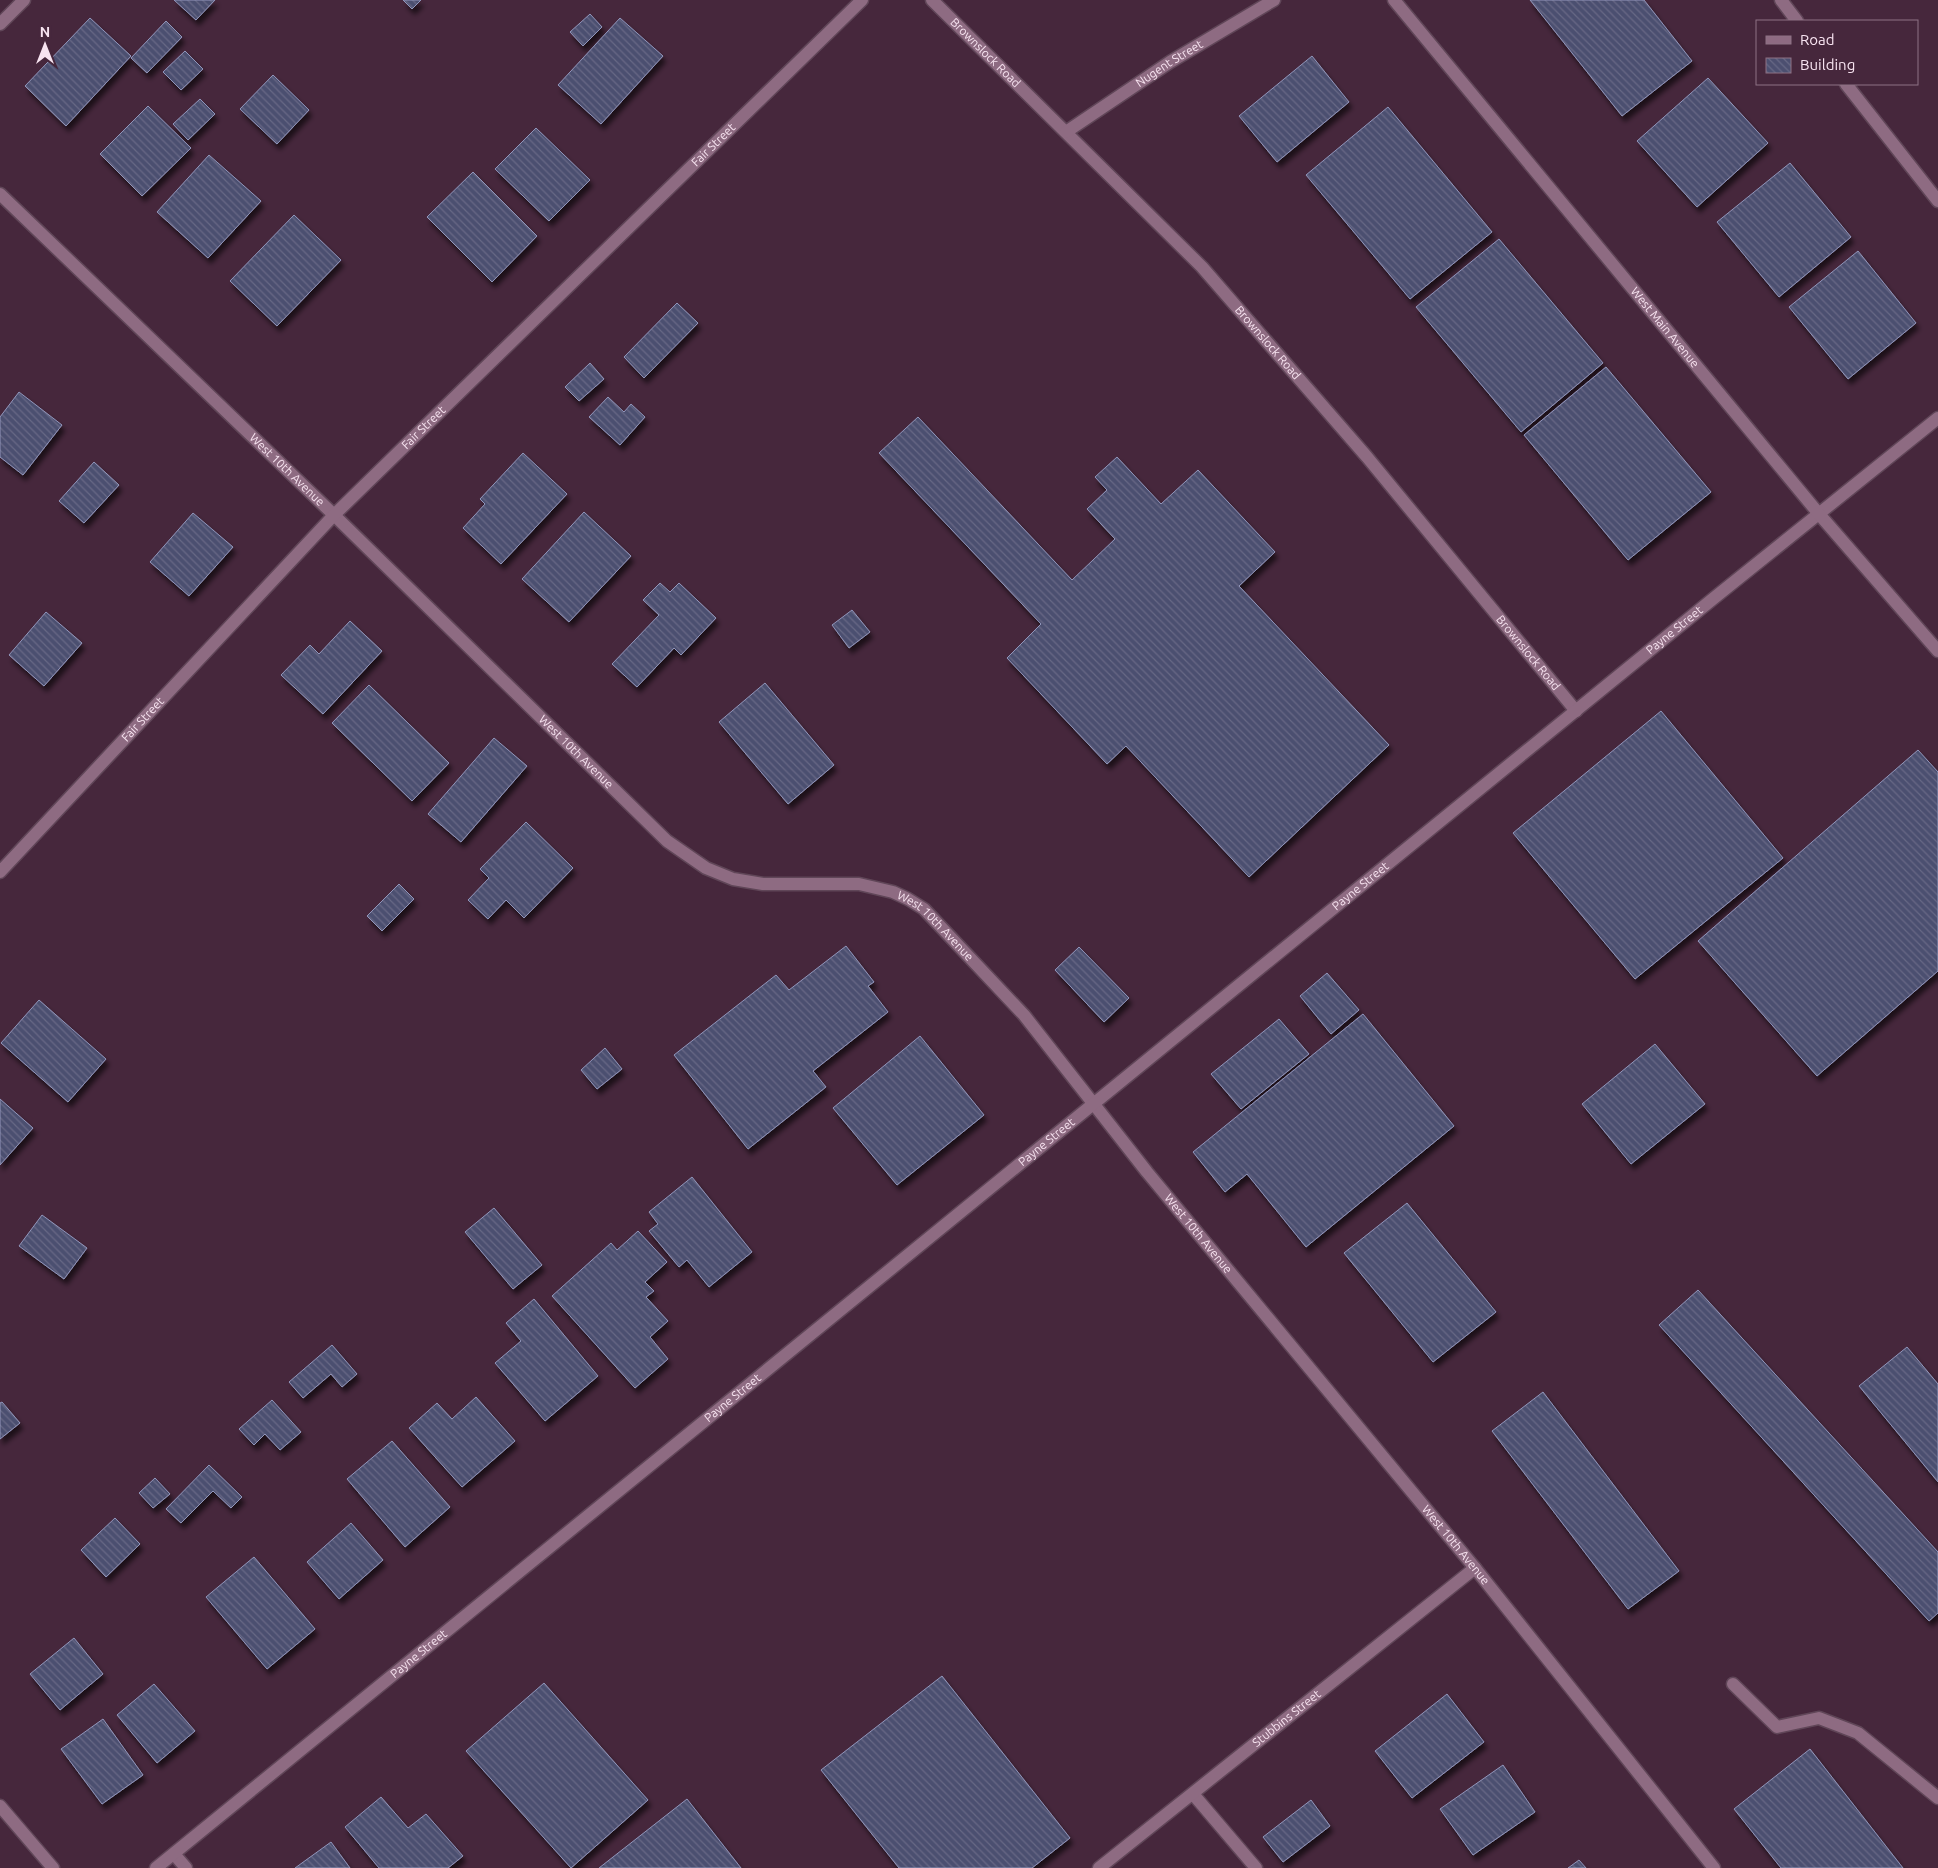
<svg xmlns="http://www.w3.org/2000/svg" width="1938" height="1868" viewBox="0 0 1938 1868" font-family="Ubuntu,sans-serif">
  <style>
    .building { fill: url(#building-back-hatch); stroke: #9196bb; filter: url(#shadow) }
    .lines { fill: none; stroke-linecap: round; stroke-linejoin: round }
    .lane-casing { stroke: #604658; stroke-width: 15 }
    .street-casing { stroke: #604658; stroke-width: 15 }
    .secondary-casing { stroke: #604658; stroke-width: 15 }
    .lane { stroke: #8e6b82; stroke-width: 12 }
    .street { stroke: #8e6b82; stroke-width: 12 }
    .secondary { stroke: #8e6b82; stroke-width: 12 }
    .labels { text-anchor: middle; stroke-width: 4; stroke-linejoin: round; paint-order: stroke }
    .street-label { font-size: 12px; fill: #f7e3f0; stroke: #46273c }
  </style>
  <defs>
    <pattern id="building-back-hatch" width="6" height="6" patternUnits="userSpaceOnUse" patternTransform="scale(1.25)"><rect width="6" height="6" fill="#4c4f70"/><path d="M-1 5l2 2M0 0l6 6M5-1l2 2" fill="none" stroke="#676885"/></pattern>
    <filter id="shadow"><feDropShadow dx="3" dy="5.5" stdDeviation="2.5" flood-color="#0009"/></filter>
  </defs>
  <rect width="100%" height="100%" fill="#46273c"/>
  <!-- building -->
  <path class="building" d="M 174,0 L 215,0 L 196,20 Z
    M 403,0 L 421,0 L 412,9 Z
    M 1530,0 L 1644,0 L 1692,61 L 1622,116 Z
    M 590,14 L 602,27 L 583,46 L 570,32 Z
    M 90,18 L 131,56 L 66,126 L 25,86 Z
    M 620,18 L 663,56 L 601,124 L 558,85 Z
    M 166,21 L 182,37 L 147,73 L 131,58 Z
    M 185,51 L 203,69 L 181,90 L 163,72 Z
    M 1312,56 L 1349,102 L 1277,162 L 1239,116 Z
    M 273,75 L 309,110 L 277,144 L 240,109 Z
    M 1708,78 L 1768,143 L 1697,207 L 1637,141 Z
    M 200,99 L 215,114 L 188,140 L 173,124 Z
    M 148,106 L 191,148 L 142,196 L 100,154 Z
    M 1388,107 L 1492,232 L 1410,299 L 1306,175 Z
    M 536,128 L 590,180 L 549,221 L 495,169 Z
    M 209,155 L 261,201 L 208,258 L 157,212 Z
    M 1790,163 L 1851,237 L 1779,297 L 1717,222 Z
    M 473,172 L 537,236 L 492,282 L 427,217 Z
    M 294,215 L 341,260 L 277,326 L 230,281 Z
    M 1499,239 L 1603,363 L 1521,432 L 1416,307 Z
    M 1858,251 L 1916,323 L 1848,379 L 1789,307 Z
    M 677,303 L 698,323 L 644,378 L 624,357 Z
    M 590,363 L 604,379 L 579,401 L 565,387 Z
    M 1606,367 L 1711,492 L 1628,560 L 1524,435 Z
    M 19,392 L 62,425 L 23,475 L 0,457 L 0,417 Z
    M 608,397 L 624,412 L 631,404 L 645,417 L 620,445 L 589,417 Z
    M 918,417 L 1072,580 L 1115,539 L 1087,509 L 1107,490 L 1095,477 L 1117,457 L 1161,504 L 1198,470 L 1275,552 L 1239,586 L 1389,745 L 1249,877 L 1126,746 L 1107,764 L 1007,658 L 1041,624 L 879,453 Z
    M 523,453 L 567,494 L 501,564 L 463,528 L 485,504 L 480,499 Z
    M 94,462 L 119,485 L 84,523 L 59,501 Z
    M 584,512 L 631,556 L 569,622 L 522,579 Z
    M 193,513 L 233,547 L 189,596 L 150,562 Z
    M 660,583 L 670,592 L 679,583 L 716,618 L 681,655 L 674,648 L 637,687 L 612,664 L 659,615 L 643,600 Z
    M 852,610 L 870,632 L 849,648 L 832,625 Z
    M 46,612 L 82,643 L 44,686 L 9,655 Z
    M 350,621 L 382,651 L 323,714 L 281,675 L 310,645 L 319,654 Z
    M 765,683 L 834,765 L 788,804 L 719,722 Z
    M 369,685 L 449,763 L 412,801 L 332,723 Z
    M 1661,711 L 1783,858 L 1635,979 L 1513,833 Z
    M 494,738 L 527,766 L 461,842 L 428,814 Z
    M 1918,750 L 1938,772 L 1938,971 L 1817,1076 L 1698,941 Z
    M 526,822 L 573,868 L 524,918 L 506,900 L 488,919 L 468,900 L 489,878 L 480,869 Z
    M 399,884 L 414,899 L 382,931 L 367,916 Z
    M 846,946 L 874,982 L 868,986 L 888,1012 L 813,1071 L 826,1087 L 748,1149 L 674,1055 L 776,975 L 789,990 Z
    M 1079,947 L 1129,998 L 1104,1022 L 1055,970 Z
    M 1327,973 L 1359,1010 L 1331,1034 L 1300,996 Z
    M 39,1000 L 106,1059 L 68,1102 L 1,1043 Z
    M 1363,1014 L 1454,1126 L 1306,1247 L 1247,1174 L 1225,1192 L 1193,1152 Z
    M 1279,1019 L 1309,1054 L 1241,1109 L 1211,1074 Z
    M 920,1036 L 984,1115 L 897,1185 L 833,1108 Z
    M 1655,1044 L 1705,1104 L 1631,1164 L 1582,1104 Z
    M 605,1048 L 622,1069 L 597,1089 L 581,1070 Z
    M 0,1099 L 33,1128 L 0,1165 Z
    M 692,1177 L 752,1252 L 709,1287 L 687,1260 L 679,1267 L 649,1231 L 658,1224 L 649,1212 Z
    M 1407,1203 L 1496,1312 L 1433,1362 L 1344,1253 Z
    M 494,1208 L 542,1265 L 513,1289 L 465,1232 Z
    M 42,1215 L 87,1248 L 64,1279 L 19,1246 Z
    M 638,1231 L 667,1262 L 645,1282 L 654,1291 L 646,1297 L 668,1321 L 650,1337 L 668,1359 L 635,1388 L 552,1296 L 611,1243 L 617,1250 Z
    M 1698,1290 L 1938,1552 L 1938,1613 L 1929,1621 L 1659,1325 Z
    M 534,1299 L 598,1376 L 545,1421 L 495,1363 L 521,1341 L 506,1323 Z
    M 332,1345 L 357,1374 L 342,1387 L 331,1374 L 303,1398 L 289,1382 Z
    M 1907,1347 L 1938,1384 L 1938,1482 L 1859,1386 Z
    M 1543,1392 L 1679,1571 L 1628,1609 L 1492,1431 Z
    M 476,1397 L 515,1441 L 462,1487 L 409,1428 L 437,1403 L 452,1419 Z
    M 272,1400 L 301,1432 L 280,1450 L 265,1434 L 254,1445 L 239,1429 Z
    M 2,1402 L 20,1423 L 0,1439 L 0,1403 Z
    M 392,1441 L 450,1507 L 405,1547 L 347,1479 Z
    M 209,1465 L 242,1497 L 231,1508 L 213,1491 L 181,1523 L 166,1509 Z
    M 155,1478 L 170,1494 L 153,1508 L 139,1493 Z
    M 115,1518 L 140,1544 L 106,1577 L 81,1550 Z
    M 351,1523 L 383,1560 L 339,1599 L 307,1562 Z
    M 254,1557 L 315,1629 L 267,1669 L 206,1597 Z
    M 74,1638 L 103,1674 L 60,1710 L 30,1674 Z
    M 942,1676 L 1070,1838 L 1032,1868 L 899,1868 L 821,1770 Z
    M 544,1683 L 648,1800 L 571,1868 L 466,1751 Z
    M 154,1684 L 195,1731 L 157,1763 L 117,1715 Z
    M 1447,1694 L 1484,1742 L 1412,1798 L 1375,1751 Z
    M 103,1719 L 143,1775 L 102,1804 L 61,1749 Z
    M 1810,1749 L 1903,1868 L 1781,1868 L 1734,1809 Z
    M 1503,1765 L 1535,1812 L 1473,1855 L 1440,1809 Z
    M 381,1797 L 408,1828 L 426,1814 L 463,1856 L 448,1868 L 379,1868 L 345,1827 Z
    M 687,1799 L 741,1868 L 599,1868 Z
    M 1311,1800 L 1330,1826 L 1283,1862 L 1263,1837 Z
    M 331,1842 L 350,1868 L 295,1868 Z
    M 1579,1860 L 1586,1868 L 1568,1868 Z"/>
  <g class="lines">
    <!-- lane casing -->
    <g class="lane-casing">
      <path id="lane" d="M 1781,0 L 1797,21
        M 1846,84 L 1938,201
        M 1733,1684 L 1777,1727 L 1819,1718 L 1858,1733 L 1938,1798"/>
    </g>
    <!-- street casing -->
    <g class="street-casing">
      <g id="street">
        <path id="s1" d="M 932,0 L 1202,267 L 1367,457 L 1576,711"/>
        <path d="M 0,24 L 24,0"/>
        <path id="s2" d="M 1066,132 L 1170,62 L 1274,0"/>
        <path id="s3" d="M 0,194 L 334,515 L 667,841 L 706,868 L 733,879 L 763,884 L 859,884 L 893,892 L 908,899 L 924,909 L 1024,1015 L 1147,1172 L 1475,1568 L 1714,1868"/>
        <path id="s4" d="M 0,872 L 334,515 L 862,0"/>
        <path d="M 1193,1794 L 1256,1868"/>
        <path d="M 0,1806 L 53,1868"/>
        <path d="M 174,1854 L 186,1868"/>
        <path id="s5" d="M 156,1868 L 1714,598 L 1938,418"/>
        <path id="s6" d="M 1099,1868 L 1475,1568"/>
      </g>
    </g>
    <!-- secondary casing -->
    <g class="secondary-casing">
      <g id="secondary">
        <path id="s7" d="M 1394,0 L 1819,514 L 1938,651"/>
      </g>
    </g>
    <!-- lane -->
    <use href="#lane" class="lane"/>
    <!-- street -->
    <use href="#street" class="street"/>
    <!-- secondary -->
    <use href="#secondary" class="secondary"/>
  </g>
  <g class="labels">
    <!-- street labels -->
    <g class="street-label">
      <text dy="4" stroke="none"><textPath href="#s1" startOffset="75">Brownslock Road</textPath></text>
      <text dy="4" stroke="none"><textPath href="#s2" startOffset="124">Nugent Street</textPath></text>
      <text dy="4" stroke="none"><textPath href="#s4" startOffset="1019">Fair Street</textPath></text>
      <text dy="4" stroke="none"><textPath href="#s7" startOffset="425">West Main Avenue</textPath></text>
      <text dy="4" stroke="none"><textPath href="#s1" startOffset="480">Brownslock Road</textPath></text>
      <text dy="4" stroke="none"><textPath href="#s4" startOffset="614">Fair Street</textPath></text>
      <text dy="4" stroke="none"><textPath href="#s3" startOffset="398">West 10th Avenue</textPath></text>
      <text dy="4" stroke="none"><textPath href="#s5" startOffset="1959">Payne Street</textPath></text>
      <text dy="4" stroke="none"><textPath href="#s1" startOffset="885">Brownslock Road</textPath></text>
      <text dy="4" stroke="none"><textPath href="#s4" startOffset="209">Fair Street</textPath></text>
      <text dy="4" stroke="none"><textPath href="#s3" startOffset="802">West 10th Avenue</textPath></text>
      <text dy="4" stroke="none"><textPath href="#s5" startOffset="1554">Payne Street</textPath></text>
      <text dy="4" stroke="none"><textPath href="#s3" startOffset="1222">West 10th Avenue</textPath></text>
      <text dy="4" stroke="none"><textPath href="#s5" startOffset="1149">Payne Street</textPath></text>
      <text dy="4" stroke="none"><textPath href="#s3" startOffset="1628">West 10th Avenue</textPath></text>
      <text dy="4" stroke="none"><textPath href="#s5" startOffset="744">Payne Street</textPath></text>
      <text dy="4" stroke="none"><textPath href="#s3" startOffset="2032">West 10th Avenue</textPath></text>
      <text dy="4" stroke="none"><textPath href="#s5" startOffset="339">Payne Street</textPath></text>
      <text dy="4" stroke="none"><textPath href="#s6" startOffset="240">Stubbins Street</textPath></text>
    </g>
  </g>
  <!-- legend -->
  <rect x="1756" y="20" width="162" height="65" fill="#46273c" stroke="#8d7284"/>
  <rect x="1766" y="36" width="25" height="8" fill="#8e6b82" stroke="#8d7284"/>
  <text x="1800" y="45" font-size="15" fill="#f7e3f0">Road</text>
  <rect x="1766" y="58" width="25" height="15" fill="url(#building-back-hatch)" stroke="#8d7284"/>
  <text x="1800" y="70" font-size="15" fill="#f7e3f0">Building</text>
  <!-- north arrow -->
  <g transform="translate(45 45)" stroke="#46273c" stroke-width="4" paint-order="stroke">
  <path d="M0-4L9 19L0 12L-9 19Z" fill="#f7e3f0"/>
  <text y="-8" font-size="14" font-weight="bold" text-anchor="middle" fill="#f7e3f0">N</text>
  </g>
</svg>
